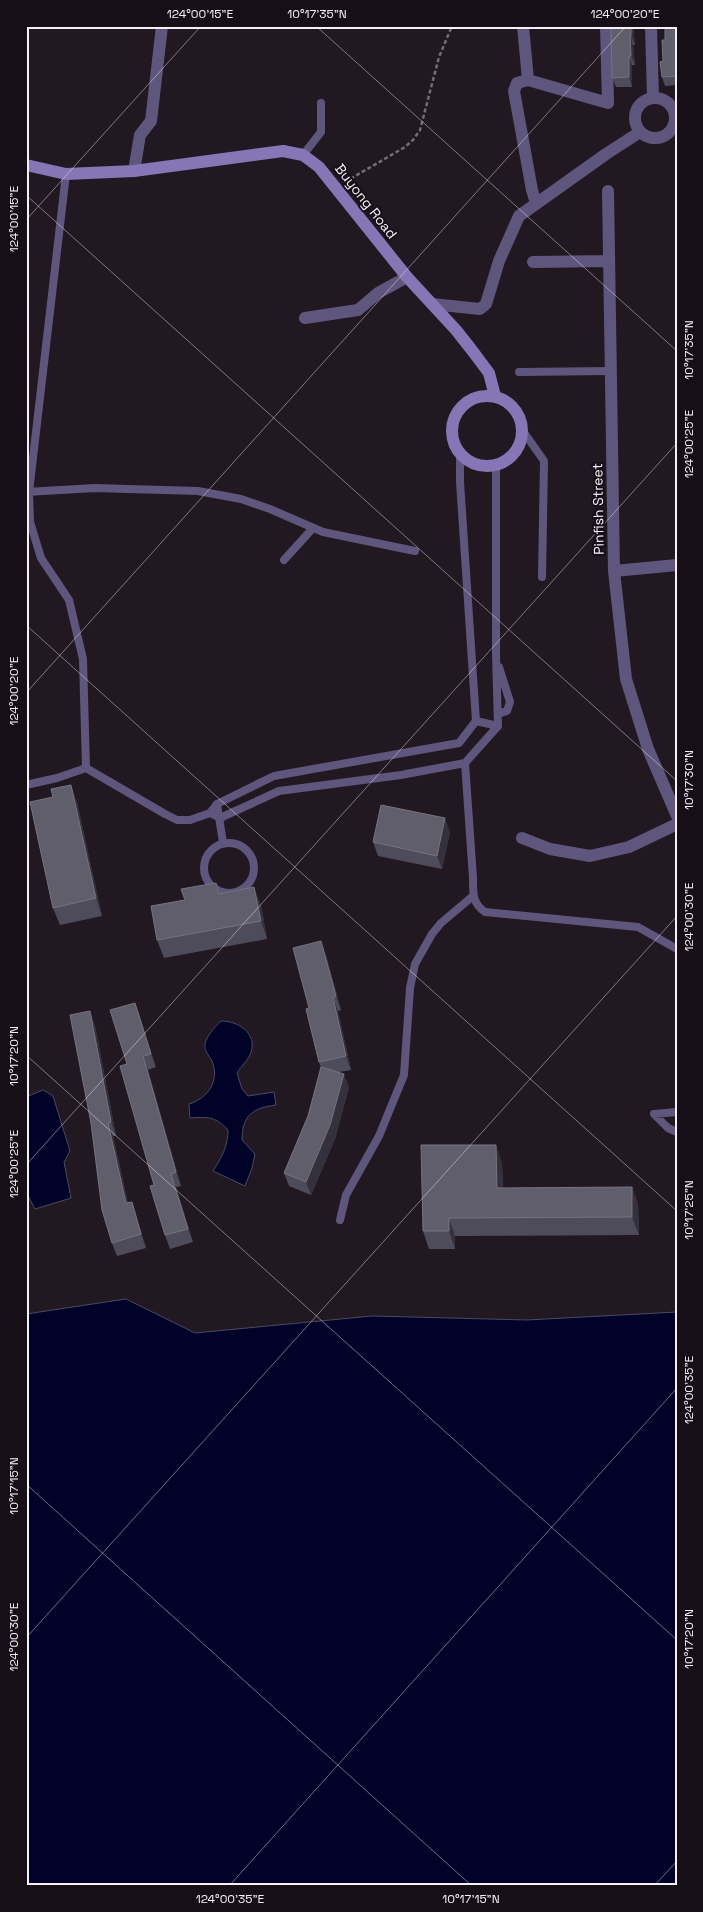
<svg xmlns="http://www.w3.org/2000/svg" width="703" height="1912" viewBox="0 0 703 1912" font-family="'Space Grotesk',sans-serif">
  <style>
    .water { fill: #000327; stroke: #4a4a65 }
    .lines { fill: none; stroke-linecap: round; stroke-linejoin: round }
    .path { stroke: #756d76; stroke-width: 2.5; stroke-dasharray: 4 2.5; stroke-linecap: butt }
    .lane { stroke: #5f567d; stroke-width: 8 }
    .street { stroke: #5f567d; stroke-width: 12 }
    .secondary { stroke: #8676b5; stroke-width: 12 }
    .wall { fill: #4e4c5a }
    .shaded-wall { fill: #34303c }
    .building { fill: #605e6b; stroke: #777480 }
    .ticks { fill: none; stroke: #f6eff6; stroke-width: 1; stroke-opacity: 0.45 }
    .labels { text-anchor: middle; stroke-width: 4; stroke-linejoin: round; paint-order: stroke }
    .street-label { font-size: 14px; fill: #f6eff6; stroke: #170f18 }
    .neatline { fill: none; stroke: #f6eff6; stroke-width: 2 }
    .ticks-label { font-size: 12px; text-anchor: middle; fill: #f6eff6 }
  </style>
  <rect width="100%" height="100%" fill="#211822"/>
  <!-- water -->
  <path class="water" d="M 221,1021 C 241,1021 260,1036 249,1057 C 246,1062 240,1068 237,1073 L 242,1089 L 248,1096 L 274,1092 L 276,1105 C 253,1108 242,1115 242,1140 L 255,1154 L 252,1168 L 245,1186 L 213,1171 C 222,1157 228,1146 228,1130 C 215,1116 208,1117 190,1118 L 189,1104 C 208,1098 220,1081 212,1061 C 209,1055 204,1052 205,1044 C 207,1035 215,1027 221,1021 Z
    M 43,1090 L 53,1096 L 70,1151 L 64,1162 L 71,1198 L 35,1209 L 26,1192 L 26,1097 Z
    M 126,1299 L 195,1333 L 372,1316 L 527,1320 L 677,1312 L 677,1886 L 26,1886 L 26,1314 Z"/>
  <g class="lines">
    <!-- path -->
    <path class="path" d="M 345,182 L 405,147 L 413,140 L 420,130 L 439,57 L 452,26"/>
    <!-- lane -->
    <path class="lane" d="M 303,155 L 321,132 L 321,103
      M 66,174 L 29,492 L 30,522 L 41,558 L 69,600 L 83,659 L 86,768
      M 519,372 L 610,371
      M 523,431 L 544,461 L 542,577
      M 26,492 L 95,488 L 198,491 L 241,499 L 270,509 L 323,532 L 415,551
      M 284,560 L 313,528
      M 498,714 L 507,711 L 510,702 L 499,667
      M 476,721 L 498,726
      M 465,763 L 473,878 C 473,893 472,903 485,912 L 638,927 L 677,949
      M 26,785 L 57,778 L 86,768 L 165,814 L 177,820 L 190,820 L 210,813 L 217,804 L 274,776 L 459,743 L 476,721 L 460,482 L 460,454
      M 217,804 L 223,843
      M 210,813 L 220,818 L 279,791 L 401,775 L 465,763 L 498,726 L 496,655 L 496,465
      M204 868a25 25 0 1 1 50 0a25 25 0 1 1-50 0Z
      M 677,1112 L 654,1114 L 668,1128 L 677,1132
      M 340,1220 L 346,1195 L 379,1136 L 404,1075 L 410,988 L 415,964 L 432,934 L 441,923 L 473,896"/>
    <!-- street -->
    <path class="street" d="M 523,26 L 528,80
      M 651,26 L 653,98
      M635 118a20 20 0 1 1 40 0a20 20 0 1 1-40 0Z
      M 134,171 L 140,135 L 151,121 L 162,26
      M 608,191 L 614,571 L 626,679 L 648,749 L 677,816
      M 536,203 L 532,190 L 514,91 L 517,83 L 528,80 L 608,103 L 606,26
      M 533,262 L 608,261
      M 432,304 L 480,309 L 486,304 L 499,261 L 519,216 L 606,154 L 640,132
      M 305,318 L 358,310 L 378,293 L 407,277
      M 614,571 L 677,565
      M 522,838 L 550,849 L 590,856 L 629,847 L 677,824"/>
    <!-- secondary -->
    <path class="secondary" d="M 26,165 L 66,174 L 134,171 L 283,151 L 303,155 L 319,167 L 407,277 L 456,330 L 471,349 L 489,373 L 495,396
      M452 431a35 35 0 1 1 70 0a35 35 0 1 1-70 0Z"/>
  </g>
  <!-- wall -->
  <path class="wall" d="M 611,26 L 633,26 L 635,45 L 633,45 L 635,65 L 632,65 L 632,87 L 616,87 L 612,78 Z
    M 677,26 L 677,85 L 665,86 L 662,77 L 663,61 L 665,40 Z
    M 77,802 L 102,916 L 60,925 L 53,908 Z
    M 450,832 L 442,869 L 378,856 L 373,842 Z
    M 216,883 L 220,893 L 261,905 L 267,939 L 164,958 L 157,940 L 185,900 Z
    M 326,955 L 341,1010 L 338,1011 L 351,1070 L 339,1072 L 349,1087 L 335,1139 L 311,1195 L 289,1186 L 284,1173 L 308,1116 L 321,1068 L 319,1062 L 309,1008 Z
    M 135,1003 L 156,1067 L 148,1070 L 181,1186 L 176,1187 L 193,1242 L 170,1249 L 165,1235 L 127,1064 Z
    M 95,1025 L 116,1136 L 113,1136 L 128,1203 L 132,1202 L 136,1215 L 146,1248 L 117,1256 L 112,1243 Z
    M 502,1163 L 503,1188 L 632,1187 L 638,1204 L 639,1235 L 455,1236 L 455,1249 L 429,1249 L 423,1231 Z"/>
  <!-- shaded-wall -->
  <path class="shaded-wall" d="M 631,26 L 633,26 L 635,45 L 631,36 Z
    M 630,36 L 633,45 L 635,65 L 631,56 Z
    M 629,56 L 632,65 L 632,87 L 629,77 Z
    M 71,785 L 77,802 L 102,916 L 96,898 Z
    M 445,818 L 450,832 L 442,869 L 437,856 Z
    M 254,887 L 261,905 L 267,939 L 261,921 Z
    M 321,941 L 326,955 L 341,1010 L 336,996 Z
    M 333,997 L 338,1011 L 351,1070 L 346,1056 Z
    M 135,1003 L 140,1016 L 156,1067 L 151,1054 Z
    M 90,1011 L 95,1025 L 116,1136 L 111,1122 Z
    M 143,1056 L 148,1070 L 181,1186 L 176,1172 Z
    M 344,1074 L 349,1087 L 335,1139 L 311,1195 L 306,1182 Z
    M 108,1123 L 113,1136 L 131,1217 L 126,1203 Z
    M 496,1145 L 502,1163 L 503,1206 L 497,1188 Z
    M 171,1174 L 176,1187 L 193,1242 L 188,1229 Z
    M 632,1187 L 638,1204 L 639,1235 L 632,1217 Z
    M 132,1202 L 136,1215 L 146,1248 L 141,1234 Z
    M 449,1218 L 455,1236 L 455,1249 L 449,1231 Z"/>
  <!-- building -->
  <path class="building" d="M 611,26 L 631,26 L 631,36 L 630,36 L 631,56 L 629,56 L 629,77 L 612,78 Z
    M 665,26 L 677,26 L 677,76 L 662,77 L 660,62 L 663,61 L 662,40 L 665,40 Z
    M 71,785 L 96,898 L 53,908 L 30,802 L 53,797 L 51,789 Z
    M 381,805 L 445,818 L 437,856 L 373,842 Z
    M 216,883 L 219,894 L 254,887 L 261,921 L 157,940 L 151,906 L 185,900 L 181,889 Z
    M 321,941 L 336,996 L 333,997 L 346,1056 L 319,1062 L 306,1009 L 309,1008 L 293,948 Z
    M 135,1003 L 151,1054 L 143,1056 L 176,1172 L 171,1174 L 188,1229 L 165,1235 L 150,1186 L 154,1185 L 120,1066 L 127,1064 L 110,1010 Z
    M 90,1011 L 111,1122 L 108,1123 L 126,1203 L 132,1202 L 141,1234 L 112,1243 L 102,1210 L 91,1123 L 70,1015 Z
    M 321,1067 L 344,1074 L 330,1125 L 306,1182 L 284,1173 L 308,1116 Z
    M 421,1145 L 496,1145 L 497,1188 L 632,1187 L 632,1217 L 449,1218 L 449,1231 L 423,1231 Z"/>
  <!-- ticks -->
  <path class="ticks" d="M 316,26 L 677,351M 26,195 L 677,781M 26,220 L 201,26M 26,625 L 677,1211M 26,693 L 626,26M 26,1055 L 677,1640M 26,1165 L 677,443M 26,1484 L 472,1886M 26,1638 L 677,916M 229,1886 L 677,1388M 654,1886 L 677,1861"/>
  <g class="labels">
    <!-- street labels -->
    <g class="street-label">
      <text transform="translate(366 201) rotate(52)" y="5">Buyong Road</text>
      <text transform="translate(598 509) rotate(-91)" y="5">Pinfish Street</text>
    </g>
  </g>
  <!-- border -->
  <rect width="703" height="1912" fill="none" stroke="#170f18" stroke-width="55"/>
  <rect x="28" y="28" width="648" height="1856" class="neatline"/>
  <g class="ticks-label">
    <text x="200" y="18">124°00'15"E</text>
    <text x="317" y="18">10°17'35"N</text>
    <text x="625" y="18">124°00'20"E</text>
    <text transform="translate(14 219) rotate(-90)" y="4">124°00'15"E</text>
    <text transform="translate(689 350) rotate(-90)" y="4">10°17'35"N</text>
    <text transform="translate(689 444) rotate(-90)" y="4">124°00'25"E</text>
    <text transform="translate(14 691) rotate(-90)" y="4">124°00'20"E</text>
    <text transform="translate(689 780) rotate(-90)" y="4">10°17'30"N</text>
    <text transform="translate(689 917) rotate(-90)" y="4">124°00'30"E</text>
    <text transform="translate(14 1056) rotate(-90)" y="4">10°17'20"N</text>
    <text transform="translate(14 1164) rotate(-90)" y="4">124°00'25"E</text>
    <text transform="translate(689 1210) rotate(-90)" y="4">10°17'25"N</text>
    <text transform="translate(689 1390) rotate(-90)" y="4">124°00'35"E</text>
    <text transform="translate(14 1486) rotate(-90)" y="4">10°17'15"N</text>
    <text transform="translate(14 1637) rotate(-90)" y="4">124°00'30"E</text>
    <text transform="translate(689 1639) rotate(-90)" y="4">10°17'20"N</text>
    <text x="230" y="1903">124°00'35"E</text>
    <text x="471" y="1903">10°17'15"N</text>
  </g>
</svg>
